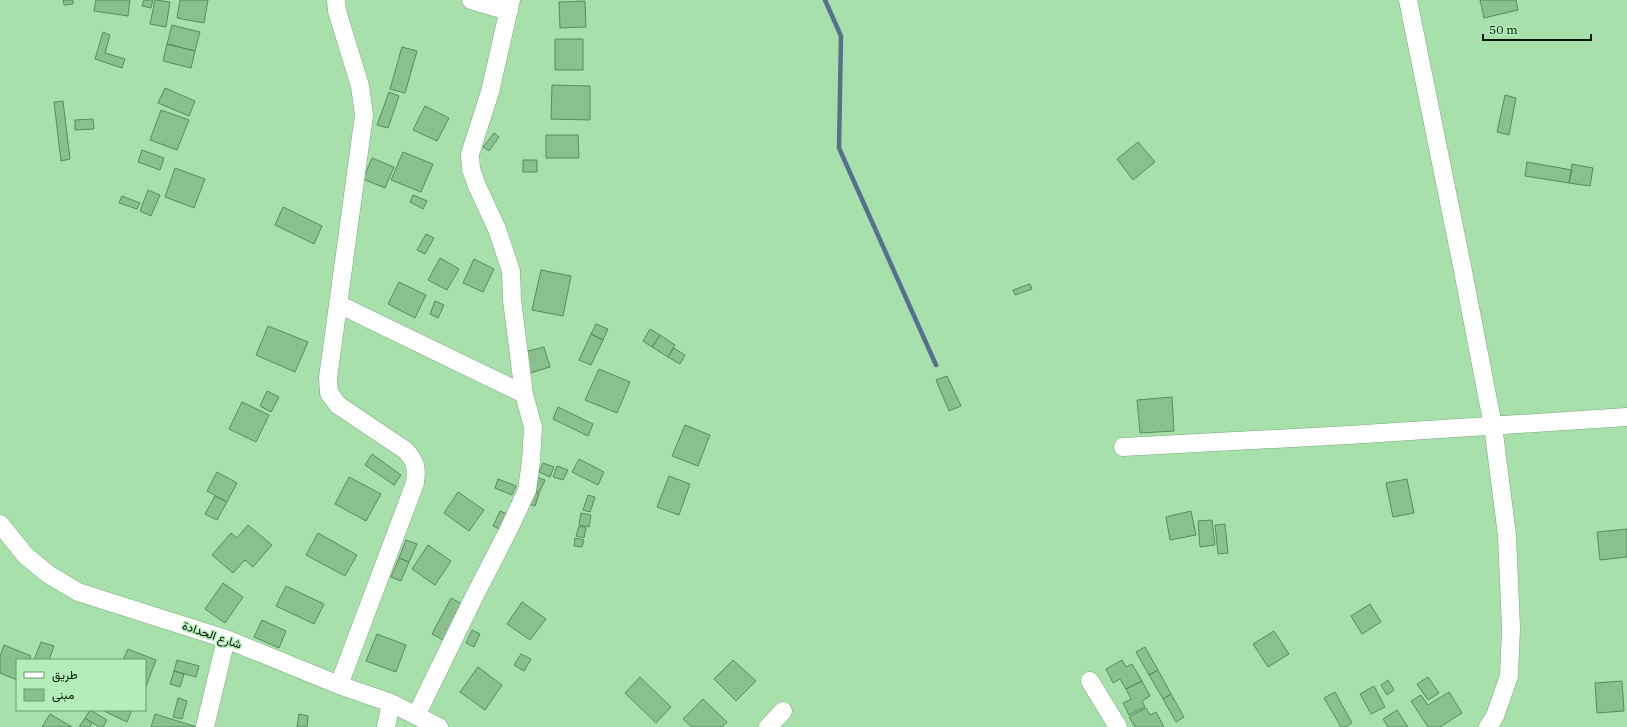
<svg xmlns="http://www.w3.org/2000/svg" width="1627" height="727" viewBox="0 0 1627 727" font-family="'IBM Plex Serif',Vazirmatn,serif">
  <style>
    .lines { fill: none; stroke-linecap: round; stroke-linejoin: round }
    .stream { stroke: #586f8f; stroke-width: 4.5 }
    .building { fill: #8ac08d; stroke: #578c5b }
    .minor-casing { stroke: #75ab79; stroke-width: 19 }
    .minor { stroke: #fff; stroke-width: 18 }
    .labels { text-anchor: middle; stroke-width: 3; stroke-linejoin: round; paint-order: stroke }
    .street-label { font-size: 12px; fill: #021504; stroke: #b5edb8 }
  </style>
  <rect width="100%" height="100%" fill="#a8e0ab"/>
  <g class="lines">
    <!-- stream -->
    <path class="stream" d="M 825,0 L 841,36 L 839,148 L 936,365"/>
  </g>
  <!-- building -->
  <path class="building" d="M 63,0 L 73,0 L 73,4 L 64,5 Z
    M 96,0 L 130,0 L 128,16 L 94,11 Z
    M 144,0 L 153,0 L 151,8 L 142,6 Z
    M 155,0 L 170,2 L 166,27 L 150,24 Z
    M 180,0 L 208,0 L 204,23 L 177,18 Z
    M 1480,0 L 1516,0 L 1518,10 L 1484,18 Z
    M 585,1 L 586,27 L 560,28 L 559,2 Z
    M 172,25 L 200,32 L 195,51 L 167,44 Z
    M 103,32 L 110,35 L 105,53 L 125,59 L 122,68 L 95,59 Z
    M 555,39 L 583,39 L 583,70 L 555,70 Z
    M 167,44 L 195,51 L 191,68 L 163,61 Z
    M 402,47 L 417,51 L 405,93 L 390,89 Z
    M 552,85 L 590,86 L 590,120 L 551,119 Z
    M 165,88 L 195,101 L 189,116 L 158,103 Z
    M 389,92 L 399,96 L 388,128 L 377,125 Z
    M 1505,95 L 1516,98 L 1509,135 L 1497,132 Z
    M 63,101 L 70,159 L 61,161 L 54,102 Z
    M 425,106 L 449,118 L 437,141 L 413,130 Z
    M 161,110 L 189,120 L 177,150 L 150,140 Z
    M 93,119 L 94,129 L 75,130 L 75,120 Z
    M 494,133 L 499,137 L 489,151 L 483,147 Z
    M 546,135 L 578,135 L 579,158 L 546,158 Z
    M 1138,142 L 1155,162 L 1133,180 L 1117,159 Z
    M 142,150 L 164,158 L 160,170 L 138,162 Z
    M 403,152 L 433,164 L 421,192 L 391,180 Z
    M 372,158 L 394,167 L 385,188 L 363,179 Z
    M 523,160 L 537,160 L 537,172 L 523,172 Z
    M 1527,162 L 1572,170 L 1569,183 L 1525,176 Z
    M 1572,164 L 1593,168 L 1590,186 L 1569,183 Z
    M 175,168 L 205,179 L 194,208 L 165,197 Z
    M 148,190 L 160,195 L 151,216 L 140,211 Z
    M 413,195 L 427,201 L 423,209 L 410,202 Z
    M 122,196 L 140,203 L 137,209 L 119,203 Z
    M 283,207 L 322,226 L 314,244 L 275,225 Z
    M 426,234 L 434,238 L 425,254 L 417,250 Z
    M 440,258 L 459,269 L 447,290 L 428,280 Z
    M 474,259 L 494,269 L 483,292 L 463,283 Z
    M 541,270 L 571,276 L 563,316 L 532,310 Z
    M 399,282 L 426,295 L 415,318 L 388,304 Z
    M 1030,284 L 1032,289 L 1015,295 L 1013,290 Z
    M 435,301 L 444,305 L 438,318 L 430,314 Z
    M 596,324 L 608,329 L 603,340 L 591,334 Z
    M 268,326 L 308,342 L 295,372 L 256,355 Z
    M 650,329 L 660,335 L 652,347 L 643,341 Z
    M 591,334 L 603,340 L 591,365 L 579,360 Z
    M 660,335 L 675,345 L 668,357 L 652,347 Z
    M 544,347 L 550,367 L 530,373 L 524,352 Z
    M 674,348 L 685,355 L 680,364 L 668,357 Z
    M 599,369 L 630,382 L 617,413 L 585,400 Z
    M 947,376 L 961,406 L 949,411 L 936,380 Z
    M 267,391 L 279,397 L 271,412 L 260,406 Z
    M 1172,397 L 1174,431 L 1140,433 L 1137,400 Z
    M 242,402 L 269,415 L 256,442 L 229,429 Z
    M 558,407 L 593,424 L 588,436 L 553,419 Z
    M 685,425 L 710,435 L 698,466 L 672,456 Z
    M 372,454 L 401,475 L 394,485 L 365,465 Z
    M 579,459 L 604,472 L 598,485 L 572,472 Z
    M 543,463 L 554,467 L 550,477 L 539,472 Z
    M 557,466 L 568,470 L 563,480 L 553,477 Z
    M 217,472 L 237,483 L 227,502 L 207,491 Z
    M 669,476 L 690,484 L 679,515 L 657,507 Z
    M 349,477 L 381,494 L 366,521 L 335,504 Z
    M 537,477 L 545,480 L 539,493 L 532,489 Z
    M 498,479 L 516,486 L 512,495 L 495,488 Z
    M 1407,479 L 1414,513 L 1393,517 L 1386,483 Z
    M 531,491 L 539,494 L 535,506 L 527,503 Z
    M 458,492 L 484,510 L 469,531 L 444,513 Z
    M 588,495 L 595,497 L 590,512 L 583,510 Z
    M 215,496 L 227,502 L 217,520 L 205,514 Z
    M 500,511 L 511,516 L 504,531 L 493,526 Z
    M 1191,511 L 1196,535 L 1170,540 L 1166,517 Z
    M 581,513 L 591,515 L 589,527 L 579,525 Z
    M 1212,520 L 1215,545 L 1200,547 L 1198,521 Z
    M 1225,524 L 1228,553 L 1218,554 L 1215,525 Z
    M 248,525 L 272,545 L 253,567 L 245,560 L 233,573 L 212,555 L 231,533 L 237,538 Z
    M 579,526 L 586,528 L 584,538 L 576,536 Z
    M 1627,529 L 1627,557 L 1600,560 L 1597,532 Z
    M 318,533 L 357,555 L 345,576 L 306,555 Z
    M 575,538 L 584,540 L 582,547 L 574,546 Z
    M 406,540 L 417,544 L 409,562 L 399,558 Z
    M 428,545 L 451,561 L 435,585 L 412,569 Z
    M 399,558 L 409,562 L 401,581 L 391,577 Z
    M 223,583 L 243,597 L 225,623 L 205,609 Z
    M 286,586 L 324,604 L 314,624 L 276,606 Z
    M 451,598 L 464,605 L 445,641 L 432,634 Z
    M 522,602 L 546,619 L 530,640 L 507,624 Z
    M 1370,604 L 1381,622 L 1362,634 L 1351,616 Z
    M 262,620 L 286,631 L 279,648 L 254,637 Z
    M 472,630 L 480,634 L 474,647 L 466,643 Z
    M 1274,631 L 1289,654 L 1268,667 L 1253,644 Z
    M 377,634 L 406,645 L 396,672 L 366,661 Z
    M 41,642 L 54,646 L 49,660 L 34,660 Z
    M 4,645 L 31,656 L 29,660 L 17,660 L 17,680 L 0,673 L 0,656 Z
    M 1145,647 L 1158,670 L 1149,675 L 1136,652 Z
    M 128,649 L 156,660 L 145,689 L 145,660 L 123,660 Z
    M 521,654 L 531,659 L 524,671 L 514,665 Z
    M 177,660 L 199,666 L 196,677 L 174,671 Z
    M 733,660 L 756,681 L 736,701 L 714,679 Z
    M 1122,660 L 1126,667 L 1132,664 L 1142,681 L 1126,689 L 1120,679 L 1113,683 L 1106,669 Z
    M 478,667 L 502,685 L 485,710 L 460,692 Z
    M 1158,670 L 1171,694 L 1163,699 L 1149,675 Z
    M 174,671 L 184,674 L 180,687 L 170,684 Z
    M 640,677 L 671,707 L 656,723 L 625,693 Z
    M 1428,677 L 1439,693 L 1428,700 L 1417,684 Z
    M 1388,680 L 1394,690 L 1387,695 L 1381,685 Z
    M 1142,681 L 1150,696 L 1142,701 L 1145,707 L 1129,715 L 1123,703 L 1131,699 L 1126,689 Z
    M 1622,681 L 1624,711 L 1597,713 L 1595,683 Z
    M 1374,686 L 1385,707 L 1371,714 L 1360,694 Z
    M 1335,692 L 1352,723 L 1345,727 L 1341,727 L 1324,698 Z
    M 1449,692 L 1462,713 L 1440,727 L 1428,727 L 1411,701 L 1421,695 L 1428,705 Z
    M 1171,694 L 1184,717 L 1176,722 L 1163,699 Z
    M 178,698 L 187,701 L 182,719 L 173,717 Z
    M 703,699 L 727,722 L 722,727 L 692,727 L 683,719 Z
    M 1146,708 L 1150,715 L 1156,712 L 1164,727 L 1135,727 L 1129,717 Z
    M 90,710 L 107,720 L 103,727 L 99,727 L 85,718 Z
    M 102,710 L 132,710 L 127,722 Z
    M 1397,710 L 1408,727 L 1388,727 L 1383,719 Z
    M 50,714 L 72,727 L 42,727 Z
    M 155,714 L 197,727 L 151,727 Z
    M 299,714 L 308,716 L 307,727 L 297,727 Z
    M 85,718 L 92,723 L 90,727 L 79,727 Z"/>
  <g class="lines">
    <!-- minor casing -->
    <g class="minor-casing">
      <path id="minor" d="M 336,0 L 337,11 L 360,86 L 364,115 L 328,378 L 329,393 L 338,405 L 405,450 C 416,461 417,468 415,483 L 339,685
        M 471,0 L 509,11
        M 1408,0 L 1462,266 L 1493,426 L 1507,535 L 1511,628 L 1509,676 L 1495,716 L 1488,727
        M 338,304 L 524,394
        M 1123,447 L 1349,435 L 1627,417
        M 0,524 L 26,556 L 48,574 L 78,592 L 226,639 L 339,685 L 391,703 L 439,727
        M 1090,681 L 1118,727
        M 417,714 L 474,597 L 509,529 L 527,490 L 531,461 L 533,427 L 524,394 L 512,300 L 511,271 L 497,229 L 477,186 L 471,169 L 470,154 L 490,92 L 511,0
        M 205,727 L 226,639
        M 386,727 L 391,703
        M 768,727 L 783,711"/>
    </g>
    <!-- minor -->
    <use href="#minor" class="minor"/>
  </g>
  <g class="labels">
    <!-- street labels -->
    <g class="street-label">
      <text transform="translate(212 635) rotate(19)" y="4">شارع الحدادة</text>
    </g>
  </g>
  <!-- legend -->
  <rect x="16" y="659" width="130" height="52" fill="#b5edb8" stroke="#6d9770"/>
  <rect x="24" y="672" width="20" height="6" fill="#ffffff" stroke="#6d9770"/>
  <text x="52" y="679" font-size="12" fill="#021504">طريق</text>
  <rect x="24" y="689" width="20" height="12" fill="#8ac08d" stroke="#6d9770"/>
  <text x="52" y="699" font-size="12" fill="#021504">مبنى</text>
  <!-- scale -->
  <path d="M1483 34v6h108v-6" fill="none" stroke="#021504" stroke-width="2"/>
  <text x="1489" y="34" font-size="12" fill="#021504" stroke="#b5edb8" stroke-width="3" paint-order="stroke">50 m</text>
</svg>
